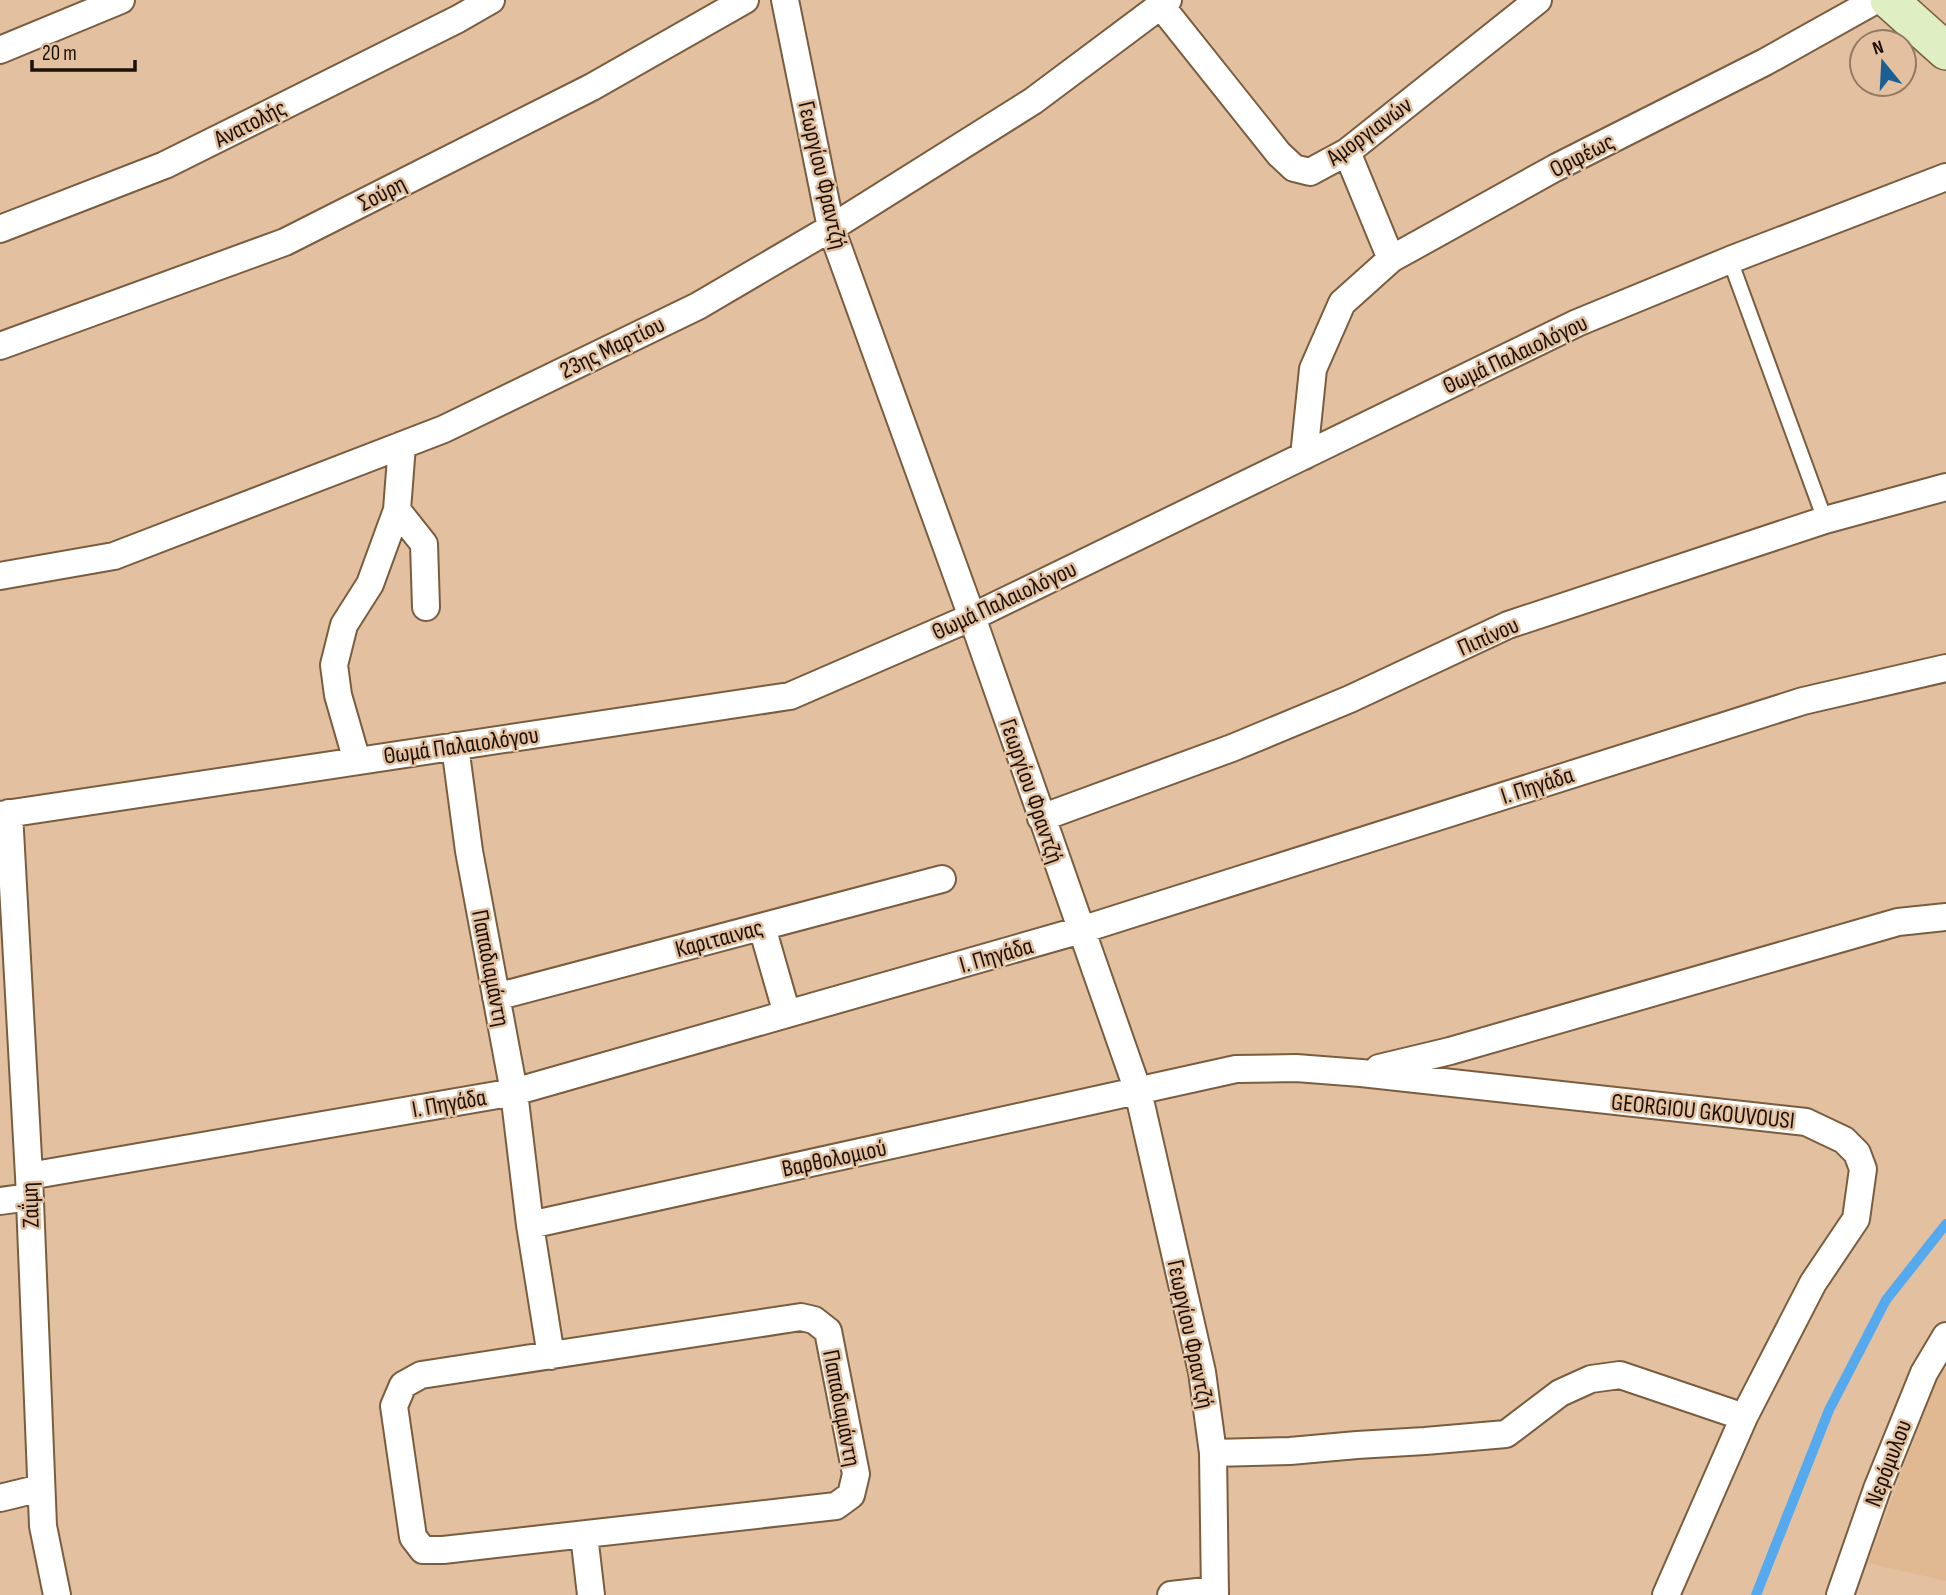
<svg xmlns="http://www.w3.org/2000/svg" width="1946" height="1595" viewBox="0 0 1946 1595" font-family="'Sofia Sans Condensed',sans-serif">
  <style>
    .built { fill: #e0b992 }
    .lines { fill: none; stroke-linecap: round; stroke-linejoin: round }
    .stream { stroke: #55a9ef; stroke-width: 10 }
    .service-casing { stroke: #7a5d3f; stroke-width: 18 }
    .minor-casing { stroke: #7a5d3f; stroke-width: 30 }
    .secondary-casing { stroke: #7a5d3f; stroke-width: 40 }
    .service { stroke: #fff; stroke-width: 14 }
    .minor { stroke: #fff; stroke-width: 26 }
    .secondary { stroke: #e0eec4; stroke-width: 37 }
    .labels { text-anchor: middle; stroke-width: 5; stroke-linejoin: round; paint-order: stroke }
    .street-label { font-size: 24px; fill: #1c1005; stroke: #e2c0a0 }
  </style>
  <rect width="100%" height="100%" fill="#e2c0a0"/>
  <!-- built -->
  <path class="built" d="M 1946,1354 L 1946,1581 L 1868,1563 Z"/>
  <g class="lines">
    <!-- stream -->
    <path class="stream" d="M 1756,1595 L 1829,1410 L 1886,1300 L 1946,1224"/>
    <!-- service casing -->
    <g class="service-casing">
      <path id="service" d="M 1730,260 L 1825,520"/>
    </g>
    <!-- minor casing -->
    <g class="minor-casing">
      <path id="minor" d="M 785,0 L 831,228 L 972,617 L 1138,1091 L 1202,1372 L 1213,1453 L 1215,1595
        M 1161,6 L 1279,154 L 1294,168 L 1310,172 L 1347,152 L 1538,0
        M 0,50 L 121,0
        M 1347,152 L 1391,259 L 1555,168 L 1765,62 L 1876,0
        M 0,229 L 165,165 L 458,19 L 491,0
        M 0,346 L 285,242 L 592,87 L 745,0
        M 1304,456 L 1313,369 L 1342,303 L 1391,259
        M 397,510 L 424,544 L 426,607
        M 0,576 L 114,556 L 444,429 L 698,306 L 831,228 L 1033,101 L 1168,0
        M 455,746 L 469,851 L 514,1092 L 530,1225 L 551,1356
        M 357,761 L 338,695 L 334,665 L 344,625 L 370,584 L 397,510 L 402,445
        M 9,813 L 29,1176 L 43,1526 L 57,1595
        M 0,815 L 790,696 L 972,617 L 1577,323 L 1730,260 L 1946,177
        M 1041,818 L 1232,748 L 1350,699 L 1508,625 L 1825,520 L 1946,487
        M 762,927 L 787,1014
        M 496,997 L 942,879
        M 1379,1068 L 1450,1051 L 1898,922 L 1946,917
        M 29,1176 L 514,1092 L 1081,930 L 1803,701 L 1946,668
        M 0,1201 L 30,1197
        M 530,1225 L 1236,1069 L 1296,1068 L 1361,1073 L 1806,1122 L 1844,1140 L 1857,1153 L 1863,1169 L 1856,1219 L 1813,1283 L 1744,1417 L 1666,1595
        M 801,1317 L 814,1320 L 828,1331 L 856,1474 L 851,1495 L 836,1506 L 443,1550 L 423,1550 L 413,1537 L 394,1406 L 403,1385 L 421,1375 Z
        M 1213,1453 L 1290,1451 L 1357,1445 L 1425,1441 L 1506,1434 L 1560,1393 L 1591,1379 L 1620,1375 L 1744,1417
        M 0,1498 L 41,1488
        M 584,1535 L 591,1595
        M 1171,1595 L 1215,1590
        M 1840,1595 L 1877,1489 L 1924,1373 L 1946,1336"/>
    </g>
    <!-- secondary casing -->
    <g class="secondary-casing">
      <path id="secondary" d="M 1889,0 L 1946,51"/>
    </g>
    <!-- service -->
    <use href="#service" class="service"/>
    <!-- minor -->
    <use href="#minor" class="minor"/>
    <!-- secondary -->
    <use href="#secondary" class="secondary"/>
  </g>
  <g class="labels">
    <!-- street labels -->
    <g class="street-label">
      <text transform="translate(250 123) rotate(-27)" y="8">Ανατολής</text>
      <text transform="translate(1369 131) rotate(-36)" y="8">Αμοργιανών</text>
      <text transform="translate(1582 155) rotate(-27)" y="8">Ορφέως</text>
      <text transform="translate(823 175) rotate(77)" y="8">Γεωργίου Φραντζή</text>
      <text transform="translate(382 193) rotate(-27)" y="8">Σούρη</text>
      <text transform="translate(612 347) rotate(-26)" y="8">23ης Μαρτίου</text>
      <text transform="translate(1515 354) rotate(-25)" y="8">Θωμά Παλαιολόγου</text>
      <text transform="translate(1004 600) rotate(-25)" y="8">Θωμά Παλαιολόγου</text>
      <text transform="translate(1488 636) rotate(-24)" y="8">Πιπίνου</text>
      <text transform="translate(461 745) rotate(-8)" y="8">Θωμά Παλαιολόγου</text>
      <text transform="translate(1537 785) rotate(-18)" y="8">Ι. Πηγάδα</text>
      <text transform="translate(1032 791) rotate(71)" y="8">Γεωργίου Φραντζή</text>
      <text transform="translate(719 938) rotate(-15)" y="8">Καριταινας</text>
      <text transform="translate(996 955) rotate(-16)" y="8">Ι. Πηγάδα</text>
      <text transform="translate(491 968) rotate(79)" y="8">Παπαδιαμάντη</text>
      <text transform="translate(449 1103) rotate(-10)" y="8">Ι. Πηγάδα</text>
      <text transform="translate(1703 1111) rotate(6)" y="8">GEORGIOU GKOUVOUSI</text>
      <text transform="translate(834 1158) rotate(-12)" y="8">Βαρθολομιού</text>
      <text transform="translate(30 1205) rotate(-92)" y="8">Ζαΐμη</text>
      <text transform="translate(1191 1334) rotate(78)" y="8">Γεωργίου Φραντζή</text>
      <text transform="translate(842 1408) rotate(79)" y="8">Παπαδιαμάντη</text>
      <text transform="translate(1888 1463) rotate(-69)" y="8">Νερόμυλου</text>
    </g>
  </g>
  <!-- north arrow -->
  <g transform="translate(1883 63) rotate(342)"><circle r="33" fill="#e2c0a0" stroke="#937a62" stroke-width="2"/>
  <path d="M0-5L12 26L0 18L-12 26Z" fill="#1b6094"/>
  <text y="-10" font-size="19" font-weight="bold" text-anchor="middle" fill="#1c1005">N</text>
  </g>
  <!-- scale -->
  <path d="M32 60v10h103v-10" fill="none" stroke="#1c1005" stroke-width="3.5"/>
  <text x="42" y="60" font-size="21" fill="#1c1005" stroke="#e2c0a0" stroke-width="5" paint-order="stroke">20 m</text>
</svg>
